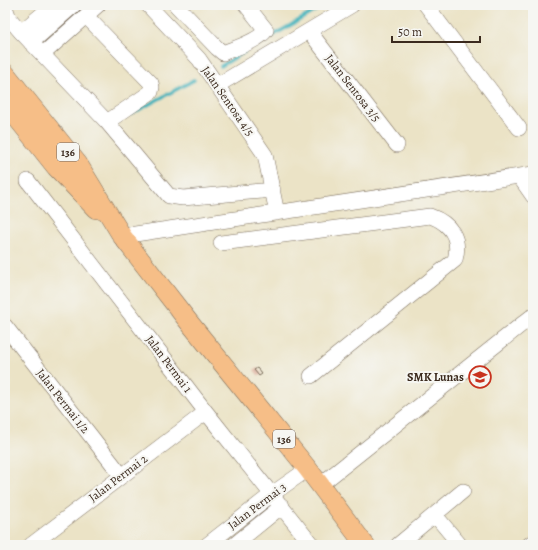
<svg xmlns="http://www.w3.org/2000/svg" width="538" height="550" viewBox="0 0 538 550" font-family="Alegreya,serif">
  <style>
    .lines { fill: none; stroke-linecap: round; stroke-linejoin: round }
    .stream { stroke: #43b3bc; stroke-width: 3.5 }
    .building { fill: #d89f88 }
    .minor-casing { stroke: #796b59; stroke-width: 16 }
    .major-casing { stroke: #796b59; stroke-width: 20 }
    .minor { stroke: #fff; stroke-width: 15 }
    .major { stroke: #f6be87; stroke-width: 19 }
    .labels { text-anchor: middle; stroke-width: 4; stroke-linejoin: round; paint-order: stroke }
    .shield { fill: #f6f6f2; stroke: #73675e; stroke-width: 1 }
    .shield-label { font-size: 11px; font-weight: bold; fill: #3b2a1e }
    .street-label { font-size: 12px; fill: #3b2a1e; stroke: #f6f6f2 }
    .poi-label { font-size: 12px; font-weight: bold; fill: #3b2a1e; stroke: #f6f6f2; text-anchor: end }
  </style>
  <rect width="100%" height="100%" fill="#f6f6f2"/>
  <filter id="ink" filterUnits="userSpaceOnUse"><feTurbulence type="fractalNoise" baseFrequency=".025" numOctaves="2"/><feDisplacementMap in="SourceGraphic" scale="8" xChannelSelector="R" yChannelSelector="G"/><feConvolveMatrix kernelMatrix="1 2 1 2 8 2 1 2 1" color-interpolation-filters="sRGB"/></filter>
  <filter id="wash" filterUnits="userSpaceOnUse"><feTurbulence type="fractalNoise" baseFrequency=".012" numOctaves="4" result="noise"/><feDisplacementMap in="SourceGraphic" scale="16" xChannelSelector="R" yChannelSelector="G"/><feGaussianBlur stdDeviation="0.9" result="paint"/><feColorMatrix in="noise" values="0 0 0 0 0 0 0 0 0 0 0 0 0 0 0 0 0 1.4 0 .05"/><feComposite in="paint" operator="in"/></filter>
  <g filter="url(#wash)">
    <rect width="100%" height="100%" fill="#ebe3c6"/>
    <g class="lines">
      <!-- stream -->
      <path class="stream" d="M 267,39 L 325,5
        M 221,66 L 244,52
        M 131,114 L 194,80"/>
    </g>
    <g id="blocks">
      <!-- building -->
      <path class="building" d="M 257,368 L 262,374 L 259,376 L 254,370 Z"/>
    </g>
  </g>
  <g filter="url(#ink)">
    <use href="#blocks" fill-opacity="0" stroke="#796b59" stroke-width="1"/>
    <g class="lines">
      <!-- minor casing -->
      <g class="minor-casing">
        <path id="minor" d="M 148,5 L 199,59 L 265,155 L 277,213
          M 176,5 L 217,48 L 223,53 C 235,48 259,41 266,30 L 246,5
          M 426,5 L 519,128
          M 5,7 L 9,18 L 21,32 L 107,122 L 169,196 L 183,198 L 273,190
          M 86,16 L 151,83 L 152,87 L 151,92 L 107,122
          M 309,31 L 397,145
          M 21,32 L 53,5
          M 31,43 L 74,5
          M 43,54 L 98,5
          M 218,85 L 352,5
          M 519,176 L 533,196
          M 28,181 L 206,412 L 312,545
          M 122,236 L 533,174
          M 221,243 L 430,216 C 450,223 461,238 455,260 L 311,376
          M 5,326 L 122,476
          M 320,485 L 531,317
          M 435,515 L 460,545
          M 31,545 L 206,412
          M 207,545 L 272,494 L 308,469
          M 234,545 L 282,506
          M 398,545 L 463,491
          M 529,545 L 533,542"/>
      </g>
      <!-- major casing -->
      <g class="major-casing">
        <path id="major" d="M 5,73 L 78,164 L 122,236 L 188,321 L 308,469 L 365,545
          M 5,103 L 56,167 L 96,209"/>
      </g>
      <!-- minor -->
      <use href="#minor" class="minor"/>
      <!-- major -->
      <use href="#major" class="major"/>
    </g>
  </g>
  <!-- icons -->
  <defs>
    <g id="school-ring" transform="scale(1.15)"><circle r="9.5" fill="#f6f6f2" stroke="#c8321e" stroke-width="1.5"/><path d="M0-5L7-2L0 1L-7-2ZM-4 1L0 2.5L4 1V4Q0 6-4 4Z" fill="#c8321e"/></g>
  </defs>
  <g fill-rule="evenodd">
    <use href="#school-ring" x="480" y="377"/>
  </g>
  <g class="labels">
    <!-- shield labels -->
    <g class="shield">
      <rect x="57" y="143" width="22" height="18" rx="3"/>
      <rect x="273" y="430" width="22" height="18" rx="3"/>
    </g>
    <g class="shield-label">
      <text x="68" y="156">136</text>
      <text x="284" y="443">136</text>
    </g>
    <!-- street labels -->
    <g class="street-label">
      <text transform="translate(353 88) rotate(52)" y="4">Jalan Sentosa 3/5</text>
      <text transform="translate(228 101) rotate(55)" y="4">Jalan Sentosa 4/5</text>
      <text transform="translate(169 364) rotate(53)" y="4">Jalan Permai 1</text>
      <text transform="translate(63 401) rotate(52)" y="4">Jalan Permai 1/2</text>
      <text transform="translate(118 478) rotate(-37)" y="4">Jalan Permai 2</text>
      <text transform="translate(257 506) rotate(-37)" y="4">Jalan Permai 3</text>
    </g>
    <!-- poi labels -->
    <g class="poi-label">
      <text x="464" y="381">SMK Lunas</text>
    </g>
  </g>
  <!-- margin -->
  <rect width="538" height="550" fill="none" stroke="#f6f6f2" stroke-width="20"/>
  <!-- scale -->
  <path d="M392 36v6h88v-6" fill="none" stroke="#3b2a1e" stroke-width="2"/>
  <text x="398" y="36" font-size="12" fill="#3b2a1e" stroke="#f6f6f2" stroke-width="3" paint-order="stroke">50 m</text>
</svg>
